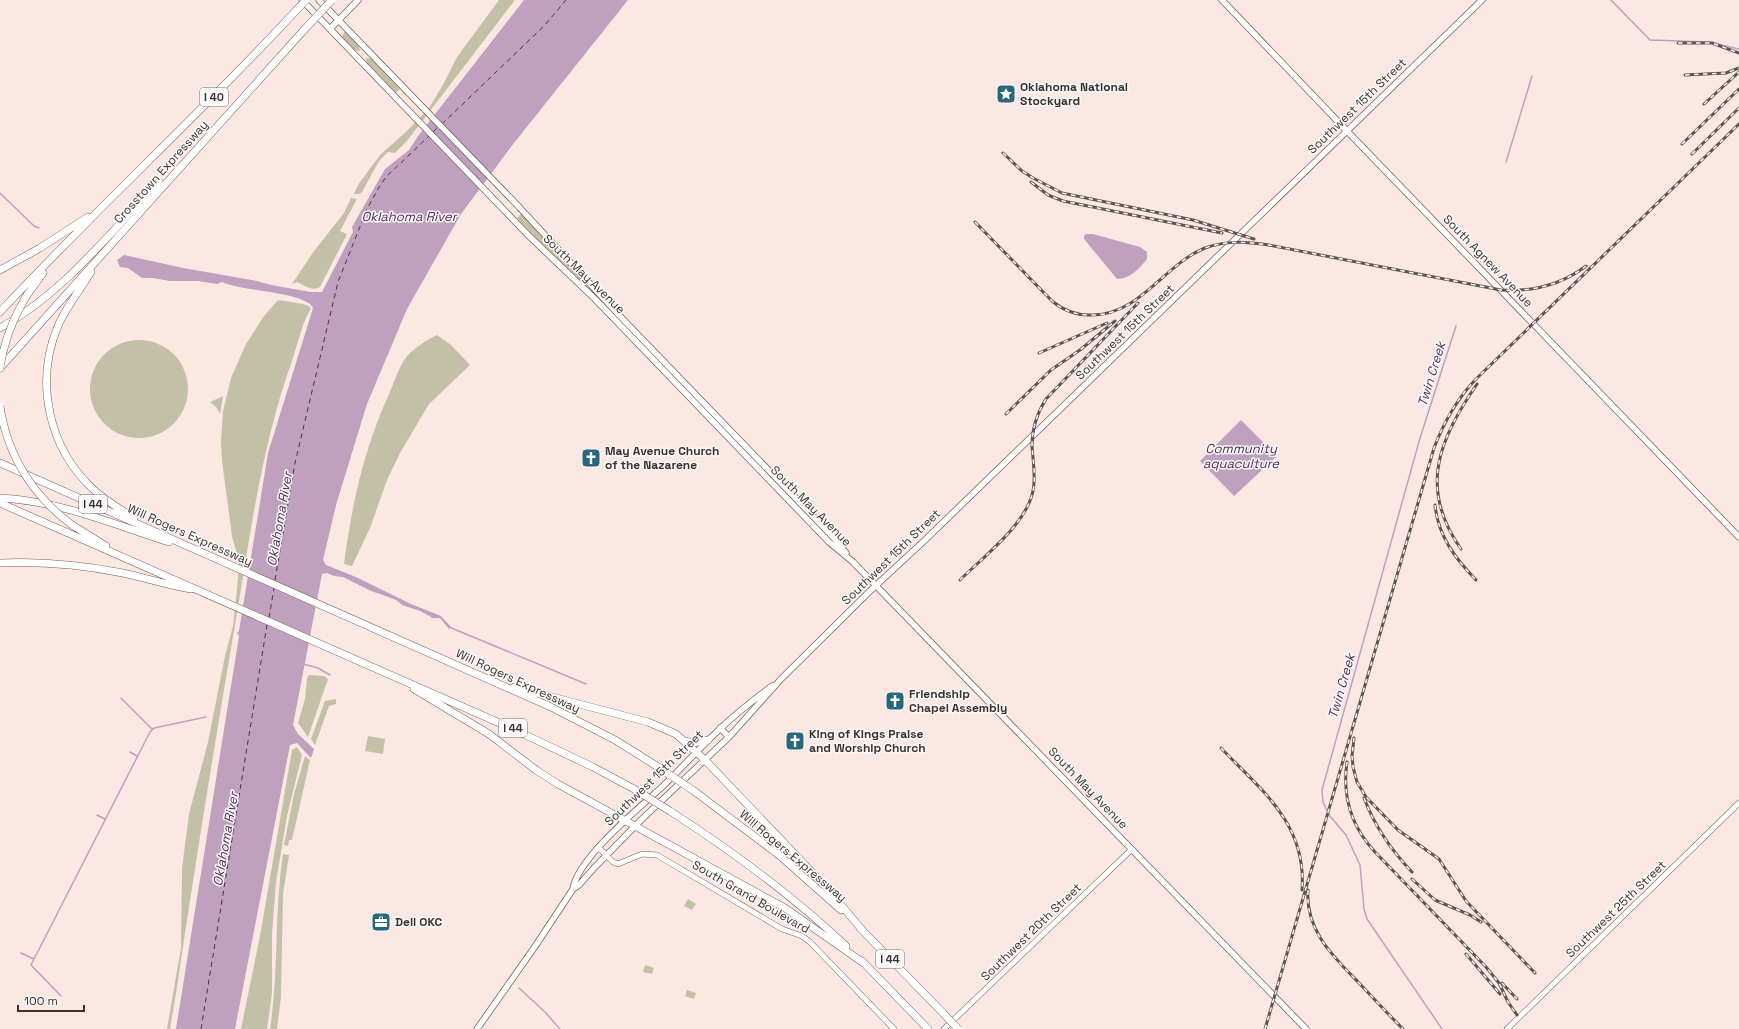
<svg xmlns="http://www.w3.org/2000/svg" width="1739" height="1029" viewBox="0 0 1739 1029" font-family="'Space Grotesk',sans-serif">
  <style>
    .green { fill: #c2c1a8 }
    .water { fill: #bfa1bf }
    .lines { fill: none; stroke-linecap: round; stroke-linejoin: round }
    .stream { stroke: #bfa1bf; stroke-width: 1.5 }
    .ferry { stroke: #542c56; stroke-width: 1; stroke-dasharray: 5 4; stroke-linecap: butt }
    .tertiary-casing { stroke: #7c6058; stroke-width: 6 }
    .secondary-casing { stroke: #7c6058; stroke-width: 7 }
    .motorway-casing { stroke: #7c6058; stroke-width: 8 }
    .tertiary { stroke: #fff; stroke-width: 5 }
    .secondary { stroke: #fff; stroke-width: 5.5 }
    .motorway { stroke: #fff; stroke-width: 7 }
    .rail-casing { stroke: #61534f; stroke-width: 3 }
    .rail { stroke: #fafafa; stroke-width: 1.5; stroke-dasharray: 4.5; stroke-linecap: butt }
    .motorway-bridge-casing { stroke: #7c6058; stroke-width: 8; stroke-linecap: butt }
    .motorway-bridge { stroke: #fff; stroke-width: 7 }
    .labels { text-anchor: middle; stroke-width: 3; stroke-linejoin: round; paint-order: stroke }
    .shield { fill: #fafafa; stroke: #756d6a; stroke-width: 1 }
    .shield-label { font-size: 11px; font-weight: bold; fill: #3c302c }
    .poi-label { font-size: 12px; font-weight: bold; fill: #3c302c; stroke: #fafafa; text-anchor: start }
    .street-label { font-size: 12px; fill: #3c302c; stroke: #fafafa }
    .water-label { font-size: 13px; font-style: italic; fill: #542c56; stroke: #fafafa }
  </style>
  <rect width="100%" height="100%" fill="#fce8e3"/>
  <!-- green -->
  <path class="green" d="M 499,0 L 515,0 L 407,141 L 395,153 L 388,152 L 379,161 L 362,192 L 360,194 L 354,194 L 358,185 L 380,155 L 408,130 L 429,108 L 444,83 L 457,57 Z
    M 344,32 L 346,32 L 359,46 L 360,51 L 355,50 L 342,37 Z
    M 366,58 L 373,59 L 400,89 L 396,93 L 367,63 Z
    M 351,198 L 357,199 L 340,231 L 347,234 L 320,287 C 312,292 304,285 297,282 L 292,284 L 314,251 L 344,213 Z
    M 521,214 L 590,287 L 590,289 L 537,239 L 517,218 Z
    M 278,300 L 303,304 L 309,306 L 311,309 C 304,317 297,346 293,358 C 262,444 251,530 236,619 C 215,742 195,864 177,987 L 170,1029 L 167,1029 L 181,948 L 182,868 L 189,814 L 208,742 L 225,656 L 233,626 L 237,590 L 239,561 L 232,536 L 222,461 L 221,441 L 223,411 L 231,378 L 246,344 L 264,316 Z
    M 437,335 L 451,345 L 470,365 L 429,404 L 400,453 L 387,480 L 370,528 L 352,566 L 344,564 C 352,503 364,448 390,392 C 395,380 399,366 407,356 C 415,348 426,340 437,335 Z
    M90 389a49 49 0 1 1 98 0a49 49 0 1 1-98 0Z
    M 223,396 L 220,414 L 216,407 L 210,402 Z
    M 309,675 L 324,676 L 328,679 L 308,737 L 298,723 L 305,699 L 307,678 Z
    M 336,699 L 336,704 L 329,706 L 315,745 L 311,739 L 325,701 Z
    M 368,736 L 385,739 L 383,754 L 365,751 Z
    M 297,747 L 302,755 L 287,816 L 276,882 L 272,934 L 272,993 L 267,1029 L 241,1029 L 260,936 L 292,750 Z
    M 305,756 L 310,760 L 292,840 L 289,840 L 288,846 L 284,845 L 294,794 Z
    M 283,854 L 289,855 L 283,894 L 281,997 L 277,1029 L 270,1029 C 279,971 274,912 283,854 Z
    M 688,899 L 696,904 L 692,910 L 684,906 Z
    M 645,965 L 654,968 L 652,974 L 643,972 Z
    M 687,990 L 696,993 L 694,999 L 685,996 Z"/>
  <!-- water -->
  <path class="water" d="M 524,0 L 628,0 L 514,143 L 461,214 L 407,309 L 367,404 L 336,505 L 323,560 L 326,565 L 356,577 L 411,604 L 441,616 L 451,627 L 449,629 L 440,618 L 433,618 L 420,611 L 402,605 L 396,600 L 383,595 L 371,591 L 343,577 L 334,576 L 327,573 L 322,574 L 293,725 L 298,734 L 314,749 L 311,758 L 297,743 L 290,745 L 235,1029 L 176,1029 L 239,636 L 237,633 L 239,631 L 268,453 L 313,308 C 306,292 239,291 222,282 L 217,284 L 198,281 L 170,281 L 153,278 L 142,278 L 128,268 L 120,267 L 117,260 L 124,255 L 183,268 L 257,281 L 271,285 L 311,292 L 322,292 L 353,232 L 352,227 L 385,169 L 409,150 L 418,136 Z
    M 1086,234 L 1093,234 L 1140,247 L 1147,252 L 1147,259 C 1139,269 1130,279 1117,279 L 1084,239 L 1084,236 Z
    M 1241,420 L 1277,456 L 1234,496 L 1200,461 Z"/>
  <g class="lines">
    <!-- stream -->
    <path class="stream" d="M 1611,0 L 1650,40 L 1708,42 L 1739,49
      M 1506,162 L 1532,76
      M 0,193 L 34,226 L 39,228
      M 449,627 L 586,684
      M 303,664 L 318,668 L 330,675
      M 121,698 L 152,729
      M 130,752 L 137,756
      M 97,815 L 105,819
      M 21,953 L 34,959
      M 519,988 L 545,1012 L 560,1029
      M 61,996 L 31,965 L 150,732 L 154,728 L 206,717
      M 1442,1029 L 1367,919 L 1364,909 L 1360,865 L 1346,835 L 1329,815 L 1323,802 L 1322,790 L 1420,438 L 1456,326"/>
    <!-- ferry -->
    <path class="ferry" d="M 442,124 L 545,25 L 566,0
      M 433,132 L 438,127
      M 275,580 L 295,463 L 338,282 L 367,209 L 378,189 L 386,177 L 429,136
      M 269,618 L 274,588
      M 201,1029 L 267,625"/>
    <!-- tertiary casing -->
    <g class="tertiary-casing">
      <path id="tertiary" d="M 599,848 L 613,862 L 618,864 L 642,854 L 657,855 L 782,929 L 802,936 L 810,942 L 894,1029
        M 944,1029 L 1132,849
        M 1507,1029 L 1739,803"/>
    </g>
    <!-- secondary casing -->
    <g class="secondary-casing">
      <path id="secondary" d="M 302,0 L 529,236 L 595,299 L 829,542 L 853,562 L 1306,1029
        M 319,0 L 520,208 L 617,313 L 834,538 L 846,553
        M 1222,0 L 1347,131 L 1739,537
        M 330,29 L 358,0
        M 720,728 L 729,737
        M 573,889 L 579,885 L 594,868 L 641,820 L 729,737 L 781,679 L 870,591 L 924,541 L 1482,0
        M 477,1029 L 534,948 L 573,889 C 577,859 639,808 662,787 C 682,768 700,747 720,729 C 736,713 754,700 772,686"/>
    </g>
    <!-- motorway casing -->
    <g class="motorway-casing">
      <path id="motorway" d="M 0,270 L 40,248 L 88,217
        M 91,272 C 80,290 66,307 58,326 C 34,383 49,449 94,490 C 106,501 120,509 134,518
        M 27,295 L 43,273
        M 0,312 C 94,211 196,118 290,17
        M 0,328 C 64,293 109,233 159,182
        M 0,368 L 304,30
        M 0,463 L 551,707 L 615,740 L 655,765
        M 0,498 C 60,501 113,524 169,542
        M 0,503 L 513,729 L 593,767 L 634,789
        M 72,525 L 106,546
        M 0,563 C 41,561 82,565 123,573 C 146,578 168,585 191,589
        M 514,687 L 648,722 L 676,734 L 705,760 L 826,887 L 863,931
        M 414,689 L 489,734 L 536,770 L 558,784 L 785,908 L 865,964
        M 686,741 L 693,743 L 708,740
        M 694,791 L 779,855 L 841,910
        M 670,811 C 732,851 792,895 846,946
        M 860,928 L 943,1013
        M 862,961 L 928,1029"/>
    </g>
    <!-- tertiary -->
    <use href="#tertiary" class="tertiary"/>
    <!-- secondary -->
    <use href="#secondary" class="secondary"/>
    <!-- motorway -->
    <use href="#motorway" class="motorway"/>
    <!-- rail casing -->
    <g class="rail-casing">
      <path id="rail" d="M 1678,43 L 1712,43 L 1739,53
        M 1685,75 L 1726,73 L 1739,68
        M 1704,104 L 1739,72
        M 1682,144 L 1739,89
        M 1003,153 L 1022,171 L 1033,178 L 1062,193 L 1193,220 L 1254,239
        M 1692,154 L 1739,108
        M 1031,182 L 1048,195 L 1063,201 L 1222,233
        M 975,222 L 1052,301 C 1063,310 1075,315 1089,315 C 1139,317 1163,265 1205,248 C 1227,240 1247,242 1269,245 L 1501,290 C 1532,292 1561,285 1586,266
        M 1039,353 L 1107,323
        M 1006,414 L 1051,370 L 1080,350 L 1115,321
        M 1435,505 C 1438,536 1455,558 1476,580
        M 1461,549 C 1418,488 1439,440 1477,384
        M 960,580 C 984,556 1026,525 1033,491 C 1036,476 1033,461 1032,446 C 1032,429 1037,413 1046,399 L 1138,303
        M 1354,738 L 1352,756 L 1353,767 L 1357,782 L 1366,797 L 1398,830 L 1439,859 L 1466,901 L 1535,973
        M 1221,748 C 1262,791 1307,824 1302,890
        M 1347,762 C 1342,796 1351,826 1375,852 L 1486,967 L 1499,983 L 1508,1002 L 1517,1015
        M 1364,798 C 1375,827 1391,850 1412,872
        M 1412,879 L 1435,900 L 1470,915 L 1481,922
        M 1308,890 C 1305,931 1334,957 1360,984 C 1374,999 1388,1014 1403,1029
        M 1466,954 L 1500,994
        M 1502,983 L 1517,999
        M 1265,1029 L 1434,448 C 1444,422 1456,400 1476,379 L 1739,124"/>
    </g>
    <!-- rail -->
    <use href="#rail" class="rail"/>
    <!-- motorway-bridge casing -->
    <g class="motorway-bridge-casing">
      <path id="motorway-bridge" d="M 290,17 L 306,0
        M 304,30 L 332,0
        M 0,368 C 4,341 13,318 27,295
        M 0,406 C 7,455 33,496 72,525
        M 655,765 L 694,791
        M 634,789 L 670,811
        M 943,1013 L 958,1029"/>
    </g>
    <!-- motorway-bridge -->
    <use href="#motorway-bridge" class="motorway-bridge"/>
  </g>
  <!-- icons -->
  <defs>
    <g id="sight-square" transform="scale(1)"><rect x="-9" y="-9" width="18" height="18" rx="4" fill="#27687c" stroke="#fafafa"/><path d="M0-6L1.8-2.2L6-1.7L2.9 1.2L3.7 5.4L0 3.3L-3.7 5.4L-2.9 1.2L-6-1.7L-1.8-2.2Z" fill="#fff"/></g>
    <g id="church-square" transform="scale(1)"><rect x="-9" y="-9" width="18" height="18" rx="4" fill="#27687c" stroke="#fafafa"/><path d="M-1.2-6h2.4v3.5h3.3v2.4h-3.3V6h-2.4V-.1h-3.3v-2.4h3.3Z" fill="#fff"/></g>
    <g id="office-square" transform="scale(1)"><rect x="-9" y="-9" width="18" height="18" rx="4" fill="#27687c" stroke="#fafafa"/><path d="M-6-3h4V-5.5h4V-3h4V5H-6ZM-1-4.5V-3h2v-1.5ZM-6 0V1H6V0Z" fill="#fff"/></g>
  </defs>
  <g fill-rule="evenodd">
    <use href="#sight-square" x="1006" y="94"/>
    <use href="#church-square" x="591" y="458"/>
    <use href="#church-square" x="895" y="701"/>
    <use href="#church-square" x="795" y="741"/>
    <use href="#office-square" x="381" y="922"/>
  </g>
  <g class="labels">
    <!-- shield labels -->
    <g class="shield">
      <rect x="200" y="88" width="28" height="18" rx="3"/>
      <rect x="79" y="495" width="28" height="18" rx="3"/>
      <rect x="499" y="719" width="28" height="18" rx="3"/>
      <rect x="876" y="950" width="28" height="18" rx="3"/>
    </g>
    <g class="shield-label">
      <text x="214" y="101">I 40</text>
      <text x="93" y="508">I 44</text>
      <text x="513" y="732">I 44</text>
      <text x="890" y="963">I 44</text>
    </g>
    <!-- poi labels -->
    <g class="poi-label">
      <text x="1020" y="91">Oklahoma National<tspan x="1020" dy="14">Stockyard</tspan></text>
      <text x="605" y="455">May Avenue Church<tspan x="605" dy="14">of the Nazarene</tspan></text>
      <text x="909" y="698">Friendship<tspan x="909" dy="14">Chapel Assembly</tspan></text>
      <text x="809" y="738">King of Kings Praise<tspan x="809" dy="14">and Worship Church</tspan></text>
      <text x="395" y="926">Dell OKC</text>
    </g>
    <!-- street labels -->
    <g class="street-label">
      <text transform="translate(1357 106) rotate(-44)" y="4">Southwest 15th Street</text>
      <text transform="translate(161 172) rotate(-48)" y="4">Crosstown Expressway</text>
      <text transform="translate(1488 261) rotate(46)" y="4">South Agnew Avenue</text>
      <text transform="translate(584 274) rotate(44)" y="4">South May Avenue</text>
      <text transform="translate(1125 332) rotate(-44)" y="4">Southwest 15th Street</text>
      <text transform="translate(811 506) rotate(45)" y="4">South May Avenue</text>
      <text transform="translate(190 535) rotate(24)" y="4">Will Rogers Expressway</text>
      <text transform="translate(891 557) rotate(-44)" y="4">Southwest 15th Street</text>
      <text transform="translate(518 681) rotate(25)" y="4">Will Rogers Expressway</text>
      <text transform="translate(654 778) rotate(-44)" y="4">Southwest 15th Street</text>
      <text transform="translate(1088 788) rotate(46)" y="4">South May Avenue</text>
      <text transform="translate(793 856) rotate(40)" y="4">Will Rogers Expressway</text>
      <text transform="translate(751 897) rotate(30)" y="4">South Grand Boulevard</text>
      <text transform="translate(1616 909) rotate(-44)" y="4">Southwest 25th Street</text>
      <text transform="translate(1031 932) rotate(-44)" y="4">Southwest 20th Street</text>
    </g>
    <!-- water labels -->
    <g class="water-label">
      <text x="409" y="221">Oklahoma River</text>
      <text transform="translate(1431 374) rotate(-73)" y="5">Twin Creek</text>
      <text x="1241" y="453">Community<tspan x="1241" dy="15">aquaculture</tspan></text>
      <text transform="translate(279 519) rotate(-80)" y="5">Oklahoma River</text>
      <text transform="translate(1341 686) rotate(-74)" y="5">Twin Creek</text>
      <text transform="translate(225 839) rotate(-80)" y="5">Oklahoma River</text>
    </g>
  </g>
  <!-- scale -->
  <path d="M18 1005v6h66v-6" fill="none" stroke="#3c302c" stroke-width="2"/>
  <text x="24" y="1005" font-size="12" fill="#3c302c" stroke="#fafafa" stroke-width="3" paint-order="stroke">100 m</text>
</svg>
